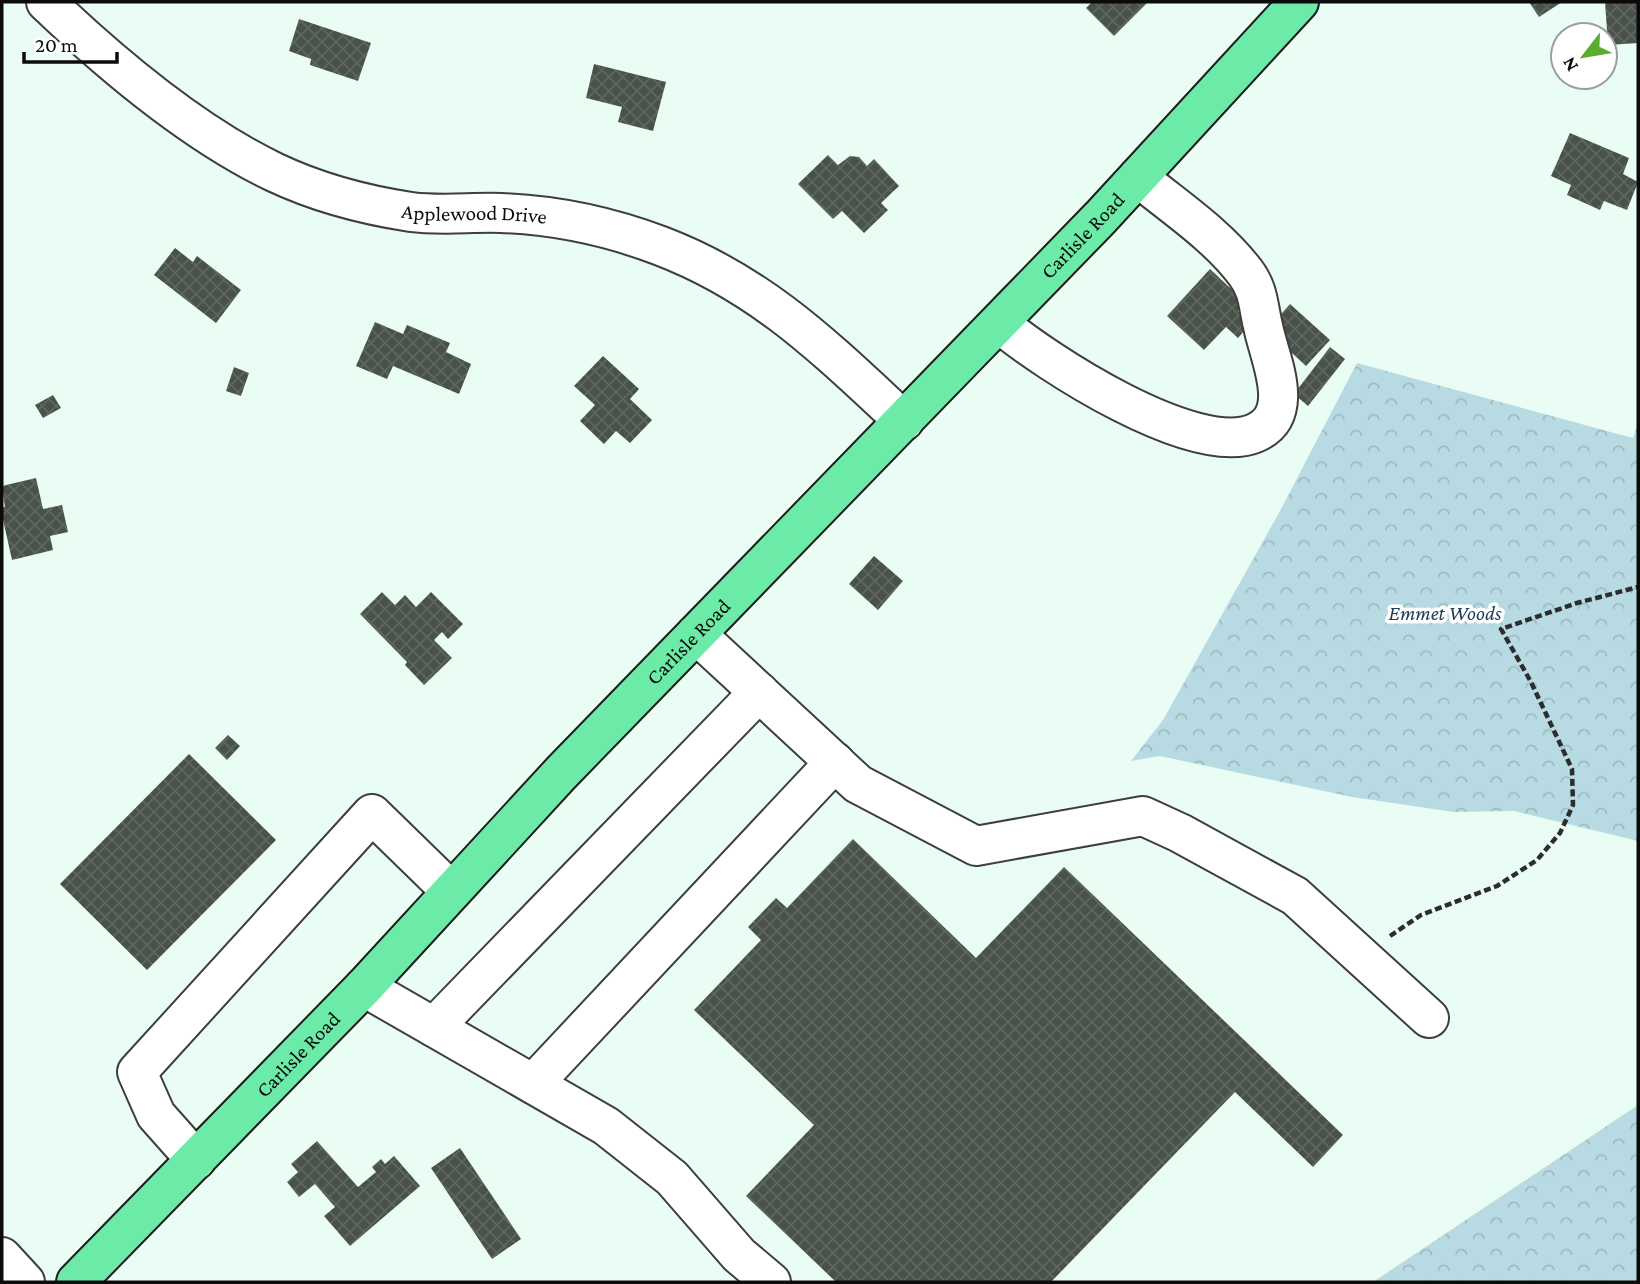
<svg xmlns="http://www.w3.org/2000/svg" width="1640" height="1284" viewBox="0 0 1640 1284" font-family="'Crimson Pro',serif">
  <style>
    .park { fill: url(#park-crowns) }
    .building { fill: url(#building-cross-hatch) }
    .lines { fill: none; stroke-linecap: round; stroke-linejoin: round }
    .minor-casing { stroke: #3e3e3e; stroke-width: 42 }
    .major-casing { stroke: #1c1c1c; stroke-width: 42 }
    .path { stroke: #2d2d2d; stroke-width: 4.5; stroke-dasharray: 7 3.5; stroke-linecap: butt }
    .minor { stroke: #fff; stroke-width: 38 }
    .major { stroke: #6ceba8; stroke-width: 38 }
    .labels { text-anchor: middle; stroke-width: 7; stroke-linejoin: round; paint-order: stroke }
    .street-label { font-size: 21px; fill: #0b0b0b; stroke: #fff }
    .park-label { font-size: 21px; font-style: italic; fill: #223e5b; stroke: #fff }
  </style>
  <defs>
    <pattern id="park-crowns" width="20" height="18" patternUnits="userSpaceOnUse" patternTransform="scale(1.75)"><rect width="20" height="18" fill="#b8dbe3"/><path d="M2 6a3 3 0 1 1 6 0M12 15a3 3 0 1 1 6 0" fill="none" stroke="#9dbbc1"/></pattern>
    <pattern id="building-cross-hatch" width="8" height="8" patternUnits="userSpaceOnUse" patternTransform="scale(1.75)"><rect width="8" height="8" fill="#485249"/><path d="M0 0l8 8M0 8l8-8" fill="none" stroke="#5e665f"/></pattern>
  </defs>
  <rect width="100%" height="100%" fill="#eafdf4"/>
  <!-- park -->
  <path class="park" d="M 1357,363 L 1633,438 L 1638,423 L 1638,841 L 1514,811 L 1454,812 L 1352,797 L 1160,756 L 1131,761 L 1163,720 L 1280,511 Z
    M 1638,1105 L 1638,1282 L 1373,1282 Z"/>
  <!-- building -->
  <path class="building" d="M 1092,2 L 1148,2 L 1114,36 L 1086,8 Z
    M 1529,2 L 1562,2 L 1539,17 Z
    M 1605,2 L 1638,2 L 1638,43 L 1608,45 Z
    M 299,19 L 371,43 L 358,81 L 310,65 L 311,59 L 289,51 Z
    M 594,64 L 666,82 L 653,131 L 618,122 L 622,107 L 586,98 Z
    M 1570,133 L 1629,158 L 1623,174 L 1638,182 L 1627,210 L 1604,201 L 1600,210 L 1567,195 L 1571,185 L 1551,176 Z
    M 828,155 L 838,165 L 850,156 L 859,157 L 867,166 L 874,159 L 899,186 L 881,203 L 888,210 L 864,233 L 842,211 L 833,219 L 798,184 Z
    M 175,248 L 193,262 L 197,256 L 241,290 L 216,323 L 154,275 Z
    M 1210,269 L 1246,303 L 1238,311 L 1251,323 L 1238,338 L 1226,327 L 1204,350 L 1167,316 Z
    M 1290,304 L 1330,340 L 1306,366 L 1267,330 Z
    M 375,322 L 403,334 L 407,325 L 450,343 L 446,352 L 471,364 L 459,394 L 393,366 L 387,379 L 356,366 Z
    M 1330,347 L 1345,359 L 1308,406 L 1294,394 Z
    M 603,356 L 639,389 L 630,399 L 652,420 L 630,443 L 616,431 L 604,444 L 580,421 L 595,405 L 574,386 Z
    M 234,367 L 249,373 L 241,396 L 226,391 Z
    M 53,395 L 61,408 L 43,418 L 35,405 Z
    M 36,478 L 43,509 L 62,505 L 68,532 L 50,536 L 53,550 L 12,560 L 2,515 L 2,507 L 5,507 L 2,486 Z
    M 874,556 L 903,581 L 878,610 L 849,584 Z
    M 382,592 L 395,605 L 405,595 L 416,607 L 431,592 L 463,624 L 448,639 L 442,632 L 434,640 L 452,658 L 424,685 L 405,665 L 407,662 L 360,614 Z
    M 228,735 L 240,746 L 227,760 L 215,748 Z
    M 189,754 L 276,840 L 147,970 L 60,884 Z
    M 853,839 L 976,958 L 1064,867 L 1343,1135 L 1313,1167 L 1235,1092 L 1051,1282 L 836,1282 L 746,1196 L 814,1125 L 694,1010 L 761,940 L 748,927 L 776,898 L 787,908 Z
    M 317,1141 L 358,1187 L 376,1172 L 372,1167 L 381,1159 L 385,1164 L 394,1156 L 420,1186 L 350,1246 L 324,1216 L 335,1207 L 315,1184 L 299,1197 L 287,1182 L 298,1172 L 291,1164 Z
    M 460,1148 L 521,1239 L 492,1259 L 431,1168 Z"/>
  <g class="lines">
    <!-- minor casing -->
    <g class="minor-casing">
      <g id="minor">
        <path id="s1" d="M 46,2 C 111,64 193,133 274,172 C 316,192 365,205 411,212 C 441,216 471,212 501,213 C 555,215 611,227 661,246 C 763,285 826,349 904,421"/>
        <path d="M 999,323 C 1045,362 1195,459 1255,433 C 1298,414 1269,358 1263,326 C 1258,306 1259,290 1245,272 C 1216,234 1174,207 1138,177"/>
        <path d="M 696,634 L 858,784 L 976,846 L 1143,816 L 1180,833 L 1295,896 L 1429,1018"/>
        <path d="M 364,987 L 606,1126 L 672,1178 L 739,1255 L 771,1282"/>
        <path d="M 434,1027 L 759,692"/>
        <path d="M 533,1084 L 835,762"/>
        <path d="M 196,1160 L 156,1115 L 137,1072 L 372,814 L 451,891"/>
        <path d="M 2,1257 L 25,1282"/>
      </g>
    </g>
    <!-- major casing -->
    <g class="major-casing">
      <g id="major">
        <path id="s2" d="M 76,1282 L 364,987 L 561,773 L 1101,217 L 1299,2"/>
      </g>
    </g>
    <!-- path -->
    <path class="path" d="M 1390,936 L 1421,915 L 1497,886 L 1537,860 L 1560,833 L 1573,805 L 1572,769 L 1531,682 L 1501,629 L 1577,603 L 1638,587"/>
    <!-- minor -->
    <use href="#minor" class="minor"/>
    <!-- major -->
    <use href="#major" class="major"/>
  </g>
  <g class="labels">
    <!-- street labels -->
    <g class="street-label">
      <text dy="7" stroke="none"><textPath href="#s1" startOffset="492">Applewood Drive</textPath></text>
      <text dy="7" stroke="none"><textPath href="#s2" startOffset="1452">Carlisle Road</textPath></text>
      <text dy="7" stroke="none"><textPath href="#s2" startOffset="886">Carlisle Road</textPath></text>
      <text dy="7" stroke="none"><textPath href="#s2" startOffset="318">Carlisle Road</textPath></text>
    </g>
    <!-- park labels -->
    <g class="park-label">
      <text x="1445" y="620">Emmet Woods</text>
    </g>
  </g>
  <!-- border -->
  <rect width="1640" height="1284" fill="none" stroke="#0b0b0b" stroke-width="7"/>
  <!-- north arrow -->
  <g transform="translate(1584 56) rotate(239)"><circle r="33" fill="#ffffff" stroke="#9d9d9d" stroke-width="2"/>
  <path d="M0-5L12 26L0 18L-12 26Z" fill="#5aac31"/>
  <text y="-10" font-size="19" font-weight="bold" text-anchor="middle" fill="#0b0b0b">N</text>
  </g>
  <!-- scale -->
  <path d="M24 52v10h93v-10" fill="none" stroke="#0b0b0b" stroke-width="3.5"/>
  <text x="35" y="52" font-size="21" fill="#0b0b0b" stroke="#ffffff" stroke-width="5" paint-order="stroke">20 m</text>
</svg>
